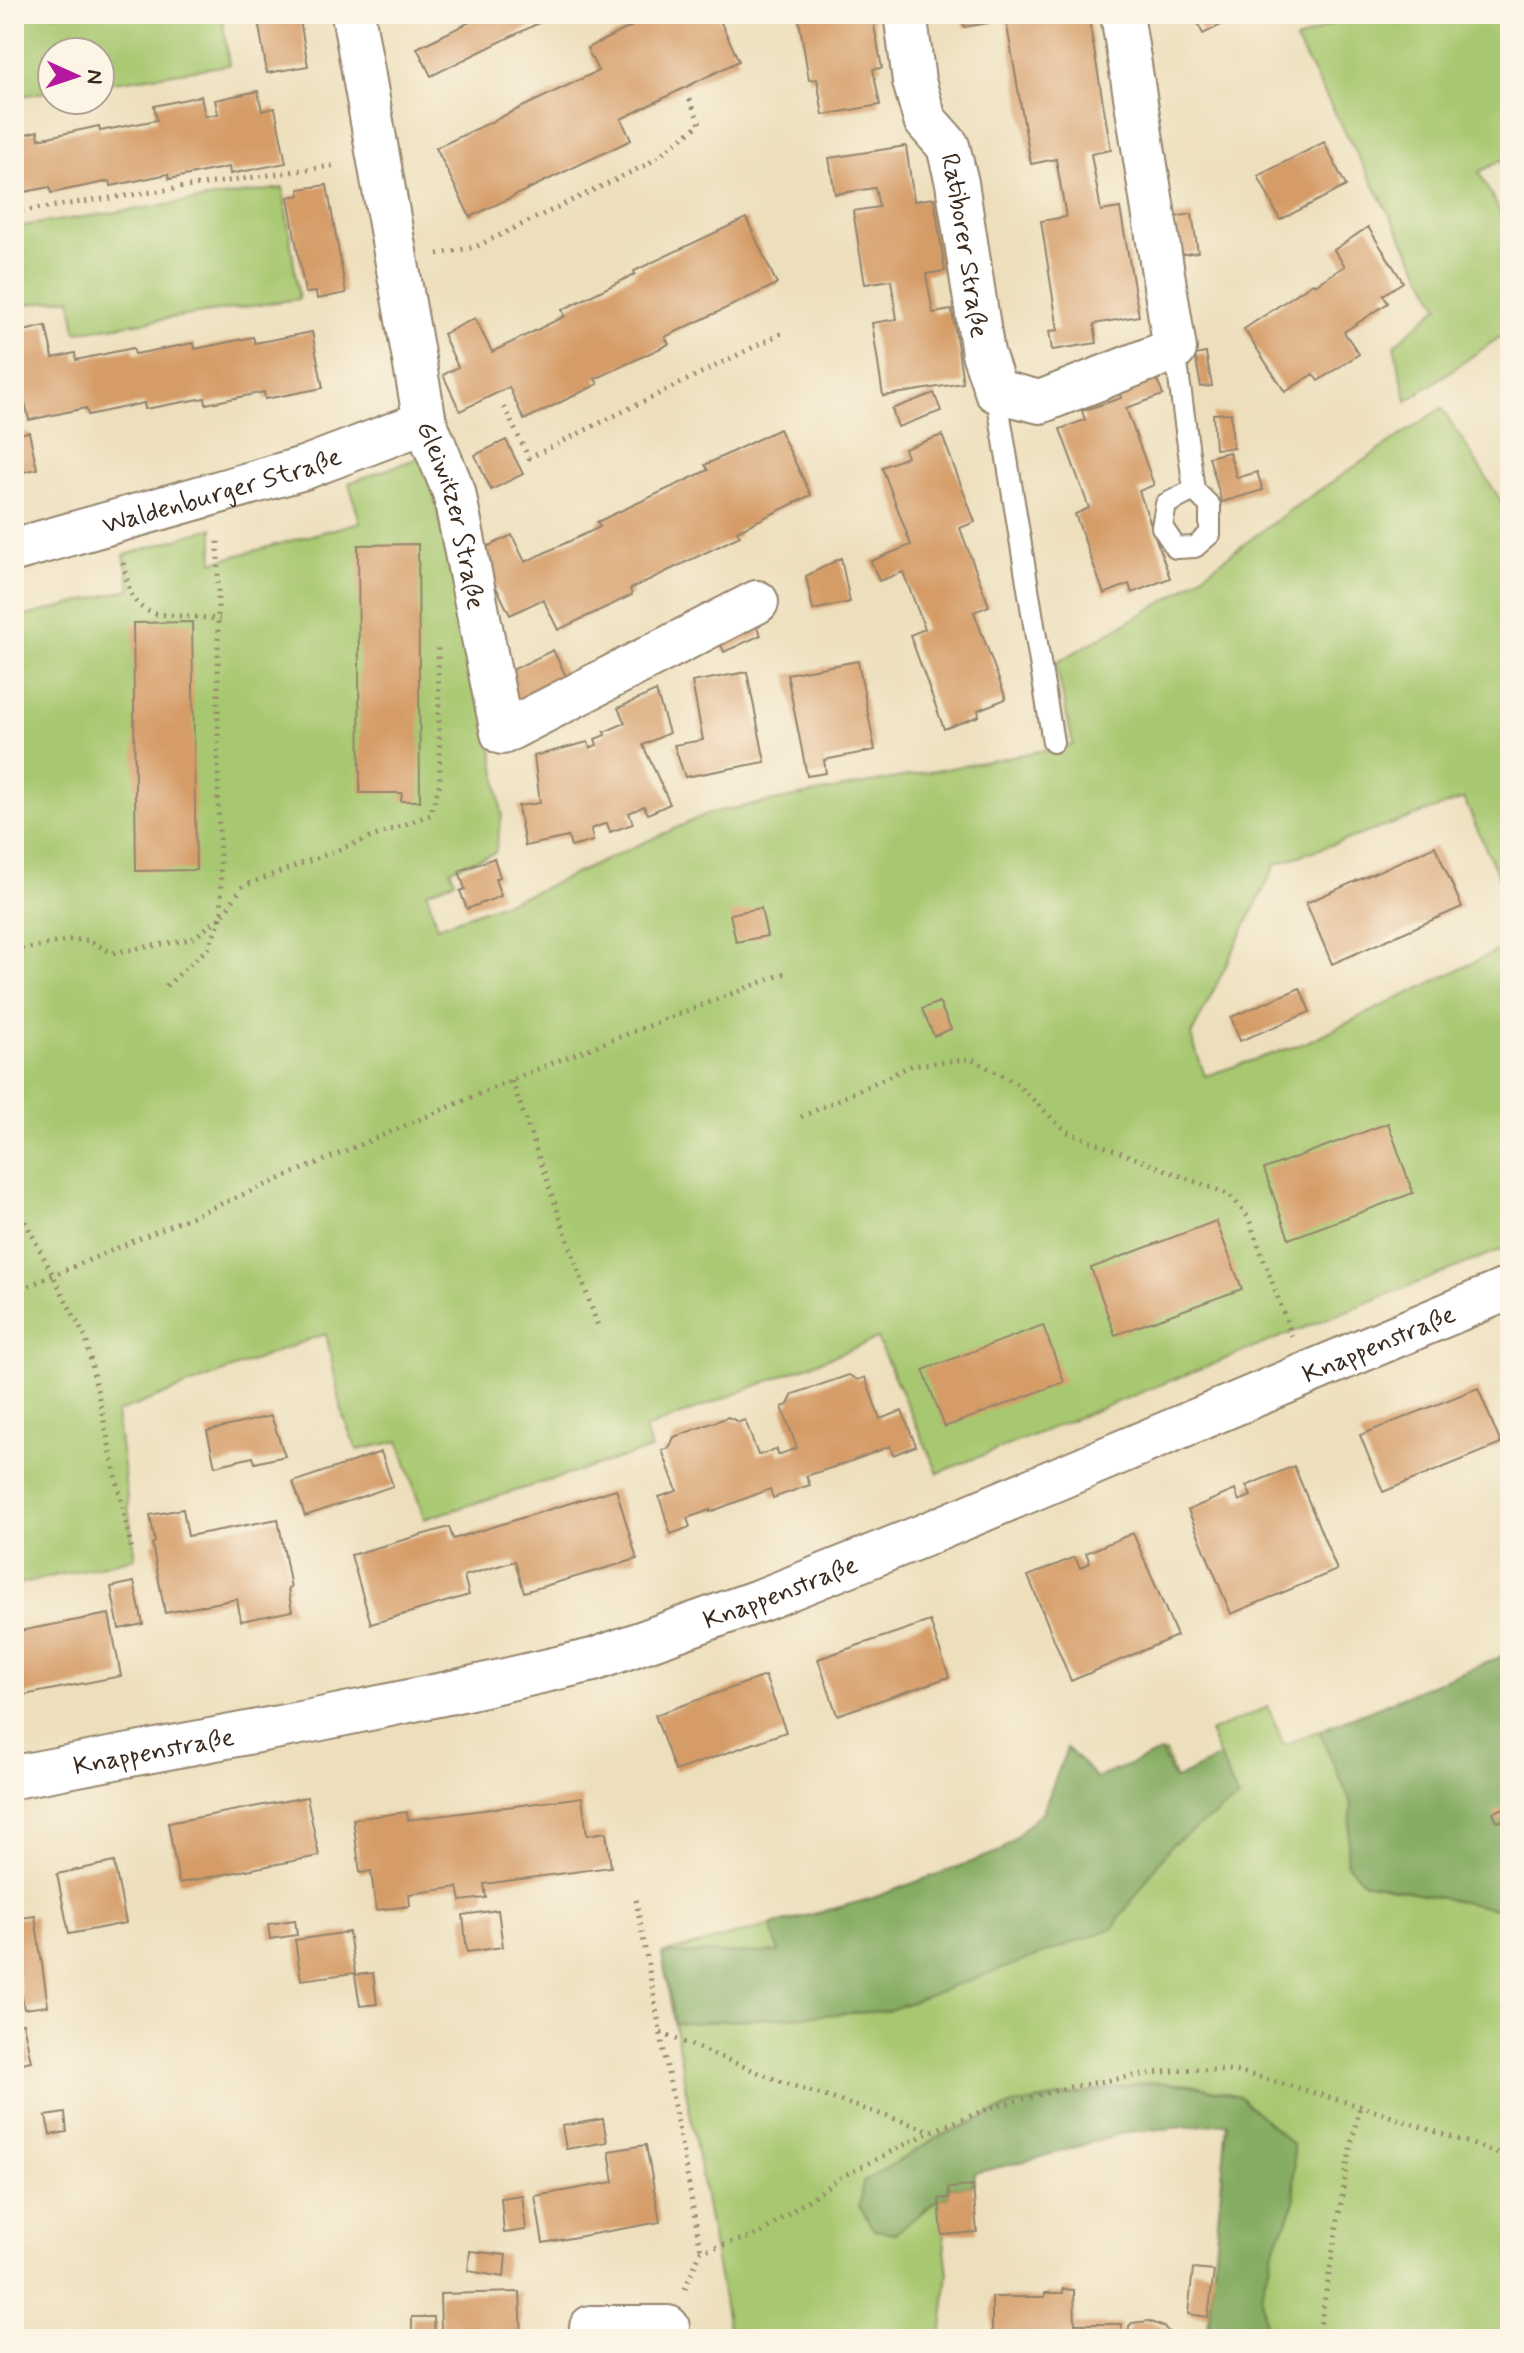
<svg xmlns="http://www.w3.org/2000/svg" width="1524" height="2353" viewBox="0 0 1524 2353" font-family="Mynerve,sans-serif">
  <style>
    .green { fill: #a7c870; stroke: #717947; stroke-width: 2 }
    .forest { fill: #85ac62; stroke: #606b40; stroke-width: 2 }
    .building { fill: #d59c67 }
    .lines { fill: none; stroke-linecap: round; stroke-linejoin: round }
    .service-casing { stroke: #94846d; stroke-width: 24 }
    .minor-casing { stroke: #94846d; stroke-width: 46 }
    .path { stroke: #94846d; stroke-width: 5; stroke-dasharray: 2 6; stroke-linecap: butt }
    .service { stroke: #fff; stroke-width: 20 }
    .minor { stroke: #fff; stroke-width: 42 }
    .labels { text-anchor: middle; stroke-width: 6; stroke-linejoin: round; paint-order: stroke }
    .street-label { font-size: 26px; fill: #3b2a1e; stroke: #fcf5e5 }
  </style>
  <rect width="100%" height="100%" fill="#fcf5e5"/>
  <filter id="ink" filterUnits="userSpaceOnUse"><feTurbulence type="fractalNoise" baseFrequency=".0125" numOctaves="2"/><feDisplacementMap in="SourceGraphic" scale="16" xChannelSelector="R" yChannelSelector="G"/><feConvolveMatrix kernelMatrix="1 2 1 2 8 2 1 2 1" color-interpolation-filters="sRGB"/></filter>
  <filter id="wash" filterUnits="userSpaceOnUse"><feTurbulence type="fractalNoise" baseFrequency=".006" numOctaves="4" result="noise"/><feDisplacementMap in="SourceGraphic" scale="32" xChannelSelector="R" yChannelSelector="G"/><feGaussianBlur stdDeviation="1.8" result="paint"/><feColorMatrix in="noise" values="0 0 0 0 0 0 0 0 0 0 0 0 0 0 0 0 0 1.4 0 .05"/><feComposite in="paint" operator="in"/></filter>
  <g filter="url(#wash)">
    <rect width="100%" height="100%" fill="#eddfbc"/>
    <!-- green -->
    <path class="green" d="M 29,14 L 222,14 L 229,65 L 100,84 L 100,52 L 52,52 L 52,91 L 14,97 L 14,16 Z
      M 1353,14 L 1510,14 L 1510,156 L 1479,172 L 1510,230 L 1510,330 L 1407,401 L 1394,345 L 1439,306 L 1296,41 Z
      M 283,188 L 299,299 L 76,332 L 71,298 L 14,306 L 14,227 Z
      M 1442,408 L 1510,515 L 1510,903 L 1464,799 L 1276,864 L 1191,1036 L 1205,1076 L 1305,1043 L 1510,945 L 1510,1246 L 938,1473 L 877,1339 L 645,1429 L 651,1449 L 424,1519 L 399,1441 L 357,1450 L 343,1416 L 326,1333 L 116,1413 L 135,1558 L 14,1585 L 14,619 L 131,589 L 124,555 L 213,528 L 213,562 L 360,522 L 349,483 L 424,456 L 488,718 L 502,815 L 495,853 L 450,869 L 455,881 L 427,892 L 437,927 L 539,890 L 709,813 L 1073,745 L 1056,663 L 1175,595 L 1293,508 Z
      M 1510,1653 L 1510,2339 L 1268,2339 L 1261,2298 L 1273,2250 L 1295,2202 L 1239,2096 L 1191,2085 L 1150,2082 L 1013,2105 L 943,2135 L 863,2182 L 895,2233 L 939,2199 L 948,2273 L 941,2339 L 730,2339 L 662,1954 L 870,1899 L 1001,1851 L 1097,1780 L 1165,1752 L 1176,1780 L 1237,1798 L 1209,1732 L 1268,1707 L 1284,1745 Z"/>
    <!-- forest -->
    <path class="forest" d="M 1510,1653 L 1510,1912 L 1364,1882 L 1346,1863 L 1352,1805 L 1319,1731 Z
      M 1067,1748 L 1097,1778 L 1161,1752 L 1174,1780 L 1220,1757 L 1238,1799 L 1171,1845 L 1113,1928 L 887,2011 L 675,2024 L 662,1954 L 779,1952 L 771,1926 L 870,1899 L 1001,1851 L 1043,1811 Z
      M 1150,2082 L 1191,2085 L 1239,2096 L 1293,2145 L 1295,2202 L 1273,2250 L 1261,2298 L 1268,2339 L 1207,2339 L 1227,2123 L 1127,2132 L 1038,2158 L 974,2173 L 973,2186 L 948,2188 L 949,2198 L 939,2199 L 895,2233 L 874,2230 L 859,2206 L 863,2182 L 943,2135 L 1013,2105 Z"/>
    <g id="blocks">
      <!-- building -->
      <path class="building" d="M 257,14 L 299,14 L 308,66 L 267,73 Z
        M 486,14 L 557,14 L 431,76 L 417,48 Z
        M 657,14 L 717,14 L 739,61 L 621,119 L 631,140 L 470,217 L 436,148 L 598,71 L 587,48 Z
        M 798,14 L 872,14 L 882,68 L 873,69 L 880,105 L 823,115 L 817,79 L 809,80 Z
        M 962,14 L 999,14 L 1000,21 L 964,27 Z
        M 1039,14 L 1088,14 L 1111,150 L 1091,154 L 1101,211 L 1120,208 L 1139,316 L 1094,324 L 1097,343 L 1052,350 L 1049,331 L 1058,330 L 1041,221 L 1066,217 L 1056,159 L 1031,164 L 1006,20 Z
        M 1193,14 L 1243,14 L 1203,34 Z
        M 258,91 L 262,111 L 275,108 L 286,163 L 230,174 L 229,167 L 169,179 L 168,174 L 111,186 L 110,181 L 51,193 L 50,187 L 14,194 L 14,137 L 38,131 L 39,139 L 99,126 L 100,131 L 157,120 L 154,106 L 201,96 L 205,116 L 218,114 L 215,100 Z
        M 1324,142 L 1346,186 L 1280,220 L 1258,176 Z
        M 906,146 L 914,201 L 934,198 L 945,271 L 926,274 L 933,313 L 952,310 L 963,383 L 883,396 L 872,323 L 897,319 L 891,280 L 865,284 L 853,211 L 879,207 L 875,188 L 835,194 L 829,158 Z
        M 327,185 L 346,293 L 317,299 L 316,292 L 305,293 L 288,197 L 300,195 L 299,189 Z
        M 1192,214 L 1198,252 L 1179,255 L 1174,217 Z
        M 746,218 L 777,284 L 665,337 L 669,344 L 595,379 L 598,384 L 524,420 L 509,387 L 460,411 L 443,375 L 458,367 L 443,334 L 475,318 L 492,352 L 565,316 L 562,310 L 635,274 L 634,271 Z
        M 1368,227 L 1403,282 L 1383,295 L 1388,303 L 1344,332 L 1359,354 L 1318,381 L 1313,374 L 1285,392 L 1244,329 L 1313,283 L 1315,285 L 1345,266 L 1334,250 Z
        M 46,326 L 53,358 L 75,353 L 76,360 L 133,348 L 135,354 L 194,343 L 195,349 L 253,337 L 255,343 L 312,332 L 323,388 L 265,399 L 264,392 L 206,404 L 205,398 L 145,409 L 144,403 L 88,415 L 86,408 L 29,420 L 17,366 L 20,365 L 14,333 Z
        M 1206,353 L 1212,386 L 1201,387 L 1195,355 Z
        M 1156,377 L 1163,395 L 1126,408 L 1154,485 L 1139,491 L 1170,578 L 1132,593 L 1129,584 L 1104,594 L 1075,514 L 1089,508 L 1060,429 L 1085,420 L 1082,411 L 1121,398 L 1119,390 Z
        M 934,393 L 941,411 L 898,427 L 892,409 Z
        M 1231,413 L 1233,448 L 1215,449 L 1213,414 Z
        M 779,429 L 811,495 L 737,531 L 740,536 L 630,589 L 632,595 L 558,630 L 543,599 L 510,615 L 478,551 L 512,535 L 525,562 L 600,527 L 597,522 L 708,470 L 705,465 Z
        M 29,432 L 37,469 L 17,473 L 14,456 L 14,435 Z
        M 942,435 L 975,522 L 960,528 L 989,606 L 974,612 L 1006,699 L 978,710 L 979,716 L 944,729 L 910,635 L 925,629 L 903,572 L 879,581 L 871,561 L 911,545 L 882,467 L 907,457 L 904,449 Z
        M 506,440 L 523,474 L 491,490 L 475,455 Z
        M 1229,452 L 1237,478 L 1257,472 L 1263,490 L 1222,502 L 1209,457 Z
        M 418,544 L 420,801 L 401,801 L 402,793 L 360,793 L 358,545 Z
        M 841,558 L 850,602 L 813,610 L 806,576 Z
        M 751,616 L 761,635 L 724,652 L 716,633 Z
        M 192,622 L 196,870 L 136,871 L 133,623 Z
        M 553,650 L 569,682 L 519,706 L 504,674 Z
        M 858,661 L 875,750 L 824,760 L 826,773 L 807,776 L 787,674 Z
        M 747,672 L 765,762 L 685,777 L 674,745 L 703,740 L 692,682 Z
        M 656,691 L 669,733 L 643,745 L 670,804 L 648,814 L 644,806 L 629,813 L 633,824 L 610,832 L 607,823 L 591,829 L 593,841 L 571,847 L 568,837 L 525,846 L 518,806 L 540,803 L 534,756 L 588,742 L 590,748 L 597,745 L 595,739 L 605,735 L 604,732 L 625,723 L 618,708 Z
        M 1435,846 L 1462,907 L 1332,964 L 1306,903 Z
        M 494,858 L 500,877 L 495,879 L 501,896 L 467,909 L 460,891 L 465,889 L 459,871 Z
        M 761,908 L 767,936 L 736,942 L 730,914 Z
        M 1300,988 L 1310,1012 L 1240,1041 L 1231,1017 Z
        M 939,1002 L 951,1029 L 934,1036 L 922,1009 Z
        M 1388,1123 L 1413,1193 L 1289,1239 L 1264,1169 Z
        M 1216,1221 L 1242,1289 L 1115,1335 L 1091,1268 Z
        M 1043,1325 L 1064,1382 L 945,1427 L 923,1370 Z
        M 849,1375 L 858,1380 L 865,1377 L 880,1419 L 902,1411 L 916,1446 L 893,1455 L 890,1446 L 849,1462 L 806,1476 L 810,1485 L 773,1498 L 770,1489 L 710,1512 L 710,1510 L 687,1518 L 690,1527 L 671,1534 L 659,1497 L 677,1491 L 662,1450 L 669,1448 L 674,1437 L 728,1417 L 739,1422 L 745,1420 L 758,1455 L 777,1449 L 778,1455 L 797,1448 L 782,1407 L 788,1405 L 793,1394 Z
        M 1478,1388 L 1501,1444 L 1383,1492 L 1360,1435 Z
        M 271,1416 L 285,1456 L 255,1463 L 253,1457 L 215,1466 L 207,1431 Z
        M 381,1452 L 393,1486 L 305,1516 L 293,1482 Z
        M 1294,1466 L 1337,1570 L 1231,1614 L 1188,1510 L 1235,1490 L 1239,1501 L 1251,1496 L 1246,1486 Z
        M 616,1489 L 637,1559 L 524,1592 L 515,1561 L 464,1576 L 469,1595 L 371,1624 L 351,1555 L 449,1527 L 453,1539 Z
        M 183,1509 L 188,1536 L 278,1519 L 291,1588 L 288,1589 L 292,1611 L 241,1621 L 237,1599 L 165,1613 L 152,1544 L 155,1542 L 150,1515 Z
        M 1133,1533 L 1177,1636 L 1071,1681 L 1028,1576 L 1075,1557 L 1080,1568 L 1090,1563 L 1086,1553 Z
        M 134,1582 L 143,1624 L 119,1629 L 111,1587 Z
        M 109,1614 L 121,1676 L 14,1697 L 14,1632 Z
        M 930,1621 L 949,1677 L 837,1715 L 818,1659 Z
        M 765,1676 L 786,1732 L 675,1771 L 655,1715 Z
        M 307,1797 L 319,1856 L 179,1883 L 168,1823 Z
        M 582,1797 L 587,1835 L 606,1832 L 611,1867 L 484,1884 L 486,1898 L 461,1901 L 458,1887 L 409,1894 L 410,1906 L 376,1910 L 371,1871 L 360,1873 L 353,1819 L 407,1812 L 408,1820 Z
        M 1510,1806 L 1510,1818 L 1497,1822 L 1493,1812 Z
        M 114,1862 L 126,1923 L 69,1934 L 57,1874 Z
        M 498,1910 L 503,1947 L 467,1952 L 463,1915 Z
        M 35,1916 L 48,2006 L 24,2009 L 18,1974 L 14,1974 L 14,1919 Z
        M 295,1920 L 297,1935 L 270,1939 L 268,1924 Z
        M 349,1932 L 355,1973 L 301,1980 L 295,1940 Z
        M 373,1973 L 377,2004 L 360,2006 L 355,1975 Z
        M 23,2023 L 31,2061 L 14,2065 L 14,2025 Z
        M 65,2113 L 67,2132 L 50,2135 L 46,2116 Z
        M 603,2119 L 607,2142 L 566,2149 L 562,2126 Z
        M 646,2145 L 660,2222 L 543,2243 L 535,2196 L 614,2182 L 609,2151 Z
        M 973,2186 L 977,2232 L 942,2235 L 939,2199 L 949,2198 L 948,2188 Z
        M 522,2195 L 526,2230 L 504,2233 L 501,2198 Z
        M 470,2251 L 506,2255 L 504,2277 L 468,2271 Z
        M 1193,2269 L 1214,2271 L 1208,2317 L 1188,2314 Z
        M 1063,2289 L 1074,2290 L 1075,2324 L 1121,2324 L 1121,2332 L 1129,2332 L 1129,2326 L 1132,2323 L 1149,2321 L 1164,2327 L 1170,2333 L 1172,2339 L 992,2339 L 992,2297 L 1045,2297 L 1045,2293 L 1063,2293 Z
        M 520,2292 L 522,2339 L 473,2339 L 473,2330 L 441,2331 L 440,2294 Z
        M 412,2317 L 434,2317 L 435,2339 L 412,2339 Z"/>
    </g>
  </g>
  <g filter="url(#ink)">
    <use href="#blocks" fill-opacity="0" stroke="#94846d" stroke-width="2"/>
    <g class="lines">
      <!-- service casing -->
      <g class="service-casing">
        <path id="service" d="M 1175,349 L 1194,490 L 1166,504 L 1162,527 L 1176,548 L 1195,547 L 1210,534 L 1210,506 L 1194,490
          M 996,391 L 1053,742"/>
      </g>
      <!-- minor casing -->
      <g class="minor-casing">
        <g id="minor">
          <path id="s1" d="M 353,14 L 425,422 L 454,492 L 502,733 L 757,602"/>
          <path id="s2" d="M 907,14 L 906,20 L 914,81 L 925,120 L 948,146 L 957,183 L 983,353 L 996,391 L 1040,402 L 1175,349 L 1122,14"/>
          <path id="s3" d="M 14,550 L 304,468 L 425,422"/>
          <path id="s4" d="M 14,1777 L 311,1721 L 448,1693 L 593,1660 L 764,1599 L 922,1536 L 1510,1288"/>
          <path d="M 590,2339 L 591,2327 L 668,2327"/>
        </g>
      </g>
      <!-- path -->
      <path class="path" d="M 14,212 L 338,165
        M 438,254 L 475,247 L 648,164 L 700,124 L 688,95
        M 504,407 L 529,458 L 784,332
        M 123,563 C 129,586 129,607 156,614 L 220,619
        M 14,951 L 70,940 L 88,940 L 112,953 L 192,939 L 222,916 L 243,886 L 430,815 L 440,783 L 438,648
        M 166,986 L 208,948 L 222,916 L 218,803 L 218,537
        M 512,1081 L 598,1326
        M 801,1117 L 913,1065 L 972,1059 L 1017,1084 L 1065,1131 L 1230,1195 L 1248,1217 L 1292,1336
        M 14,1200 L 86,1339 L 132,1550
        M 14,1292 L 557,1061 L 788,972
        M 636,1900 L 701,2251
        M 661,2033 L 782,2082 L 932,2131
        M 685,2289 L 701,2251 L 758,2235 L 841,2177 L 932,2131 L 990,2108 L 1070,2087 L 1152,2073 L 1194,2069 L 1241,2072 L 1360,2106 L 1510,2157
        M 1318,2339 L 1350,2149 L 1360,2106"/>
      <!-- service -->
      <use href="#service" class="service"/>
      <!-- minor -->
      <use href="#minor" class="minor"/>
    </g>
  </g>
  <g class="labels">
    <!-- street labels -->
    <g class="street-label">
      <text dy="9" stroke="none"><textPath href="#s2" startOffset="244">Ratiborer Straße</textPath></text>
      <text dy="9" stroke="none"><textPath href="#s3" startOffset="216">Waldenburger Straße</textPath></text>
      <text dy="9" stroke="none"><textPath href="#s1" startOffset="512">Gleiwitzer Straße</textPath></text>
      <text dy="9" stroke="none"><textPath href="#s4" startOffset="1438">Knappenstraße</textPath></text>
      <text dy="9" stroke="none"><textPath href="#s4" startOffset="790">Knappenstraße</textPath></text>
      <text dy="9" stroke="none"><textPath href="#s4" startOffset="142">Knappenstraße</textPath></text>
    </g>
  </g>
  <!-- margin -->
  <rect width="1524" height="2353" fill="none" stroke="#fcf5e5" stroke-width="48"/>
  <!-- north arrow -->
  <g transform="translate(76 76) rotate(93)"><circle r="38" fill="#fcf5e5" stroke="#afa495" stroke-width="2"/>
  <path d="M0-6L14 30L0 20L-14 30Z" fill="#b5179e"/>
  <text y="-12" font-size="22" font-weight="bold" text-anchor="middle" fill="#3b2a1e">N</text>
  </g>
</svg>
